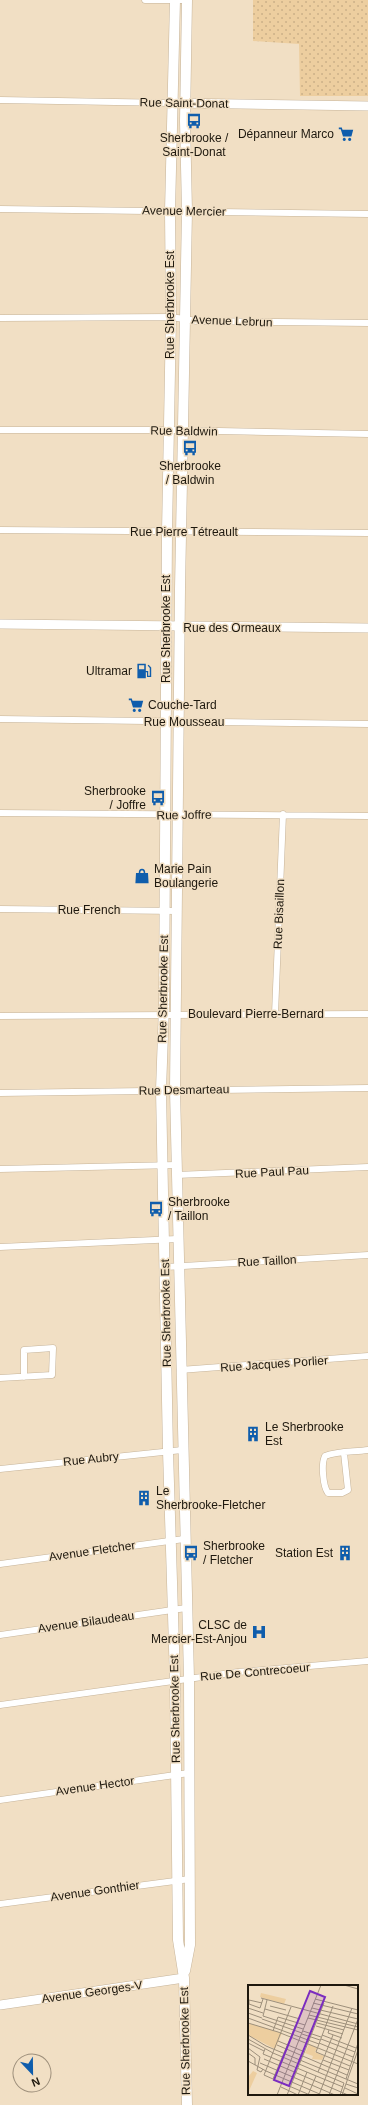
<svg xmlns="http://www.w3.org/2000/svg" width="368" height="2105" viewBox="0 0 368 2105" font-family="Arial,sans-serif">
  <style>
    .park { fill: url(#park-dots) }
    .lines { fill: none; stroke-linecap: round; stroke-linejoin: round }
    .street-casing { stroke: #c6b49a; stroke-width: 7 }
    .secondary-casing { stroke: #c6b49a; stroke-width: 10 }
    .primary-casing { stroke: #c6b49a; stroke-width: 11 }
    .street { stroke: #fff; stroke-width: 6 }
    .secondary { stroke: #fff; stroke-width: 9 }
    .primary { stroke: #fff; stroke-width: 10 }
    .labels { text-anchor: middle; stroke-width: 3; stroke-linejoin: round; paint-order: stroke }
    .street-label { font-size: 12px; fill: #1e180e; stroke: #f1dfc4 }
    .poi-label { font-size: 12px; fill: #1e180e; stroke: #f1dfc4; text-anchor: start }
    .inset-road { fill: none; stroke: #9d8f7b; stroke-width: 1 }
    .view { fill: #7b2cbf; fill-opacity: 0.15; stroke: #7b2cbf; stroke-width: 2 }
    .inset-edge { fill: none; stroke: #1e180e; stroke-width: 2 }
  </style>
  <defs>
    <pattern id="park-dots" width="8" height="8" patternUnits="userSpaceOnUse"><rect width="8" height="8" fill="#edce9f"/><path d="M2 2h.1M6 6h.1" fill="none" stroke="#cbb088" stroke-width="1.8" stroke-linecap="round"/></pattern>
  </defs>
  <rect width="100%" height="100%" fill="#f1dfc4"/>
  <!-- park -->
  <path class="park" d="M 253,0 L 368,0 L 368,96 L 300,96 L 299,44 L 253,41 Z"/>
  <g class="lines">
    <!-- street casing -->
    <g class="street-casing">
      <path id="street" d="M 145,0 L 187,0
        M 0,100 L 173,103
        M 0,209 L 368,214
        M 0,318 L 171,317 L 197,321 L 368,323
        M 0,430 L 169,430 L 368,434
        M 0,530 L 368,533
        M 0,719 L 368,724
        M 0,813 L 368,816
        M 0,909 L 177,911
        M 275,1014 L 283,814
        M 0,1016 L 368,1014
        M 0,1093 L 368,1088
        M 0,1169 L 176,1165
        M 176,1175 L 368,1167
        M 0,1247 L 177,1239
        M 166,1267 L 368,1255
        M 180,1370 L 368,1356
        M 0,1378 L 52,1375 L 53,1348 L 24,1350 L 24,1377
        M 344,1453 L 348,1490 L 342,1493 L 328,1493 C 323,1486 321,1464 325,1456 C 338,1451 354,1452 368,1450
        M 0,1469 L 182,1450
        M 0,1564 L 184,1539
        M 0,1635 L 186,1608
        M 0,1705 L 238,1672 L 368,1661
        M 0,1800 L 189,1773
        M 0,1904 L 190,1879"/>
    </g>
    <!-- secondary casing -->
    <g class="secondary-casing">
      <path id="secondary" d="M 173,103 L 368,106
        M 0,624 L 368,628
        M 0,2005 L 184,1978"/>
    </g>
    <!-- primary casing -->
    <g class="primary-casing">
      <path id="primary" d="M 175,0 L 170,211 L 171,317 L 167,532 L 164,1006 L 161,1090 L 168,1451 L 175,1680 L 178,1940 L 184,1978 L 187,2105
        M 185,1971 L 190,1945 L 189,1679 L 175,1090 L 180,589 L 187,211 L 185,121 L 187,0"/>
    </g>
    <!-- street -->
    <use href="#street" class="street"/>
    <!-- secondary -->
    <use href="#secondary" class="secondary"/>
    <!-- primary -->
    <use href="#primary" class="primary"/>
  </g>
  <!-- icons -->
  <defs>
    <g id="bus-bare" transform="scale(1.2)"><path d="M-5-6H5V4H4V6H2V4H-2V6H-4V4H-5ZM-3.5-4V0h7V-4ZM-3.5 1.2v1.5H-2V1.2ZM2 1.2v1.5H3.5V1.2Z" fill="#0f5dac" stroke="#f1dfc4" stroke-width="2.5" paint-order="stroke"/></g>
    <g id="supermarket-bare" transform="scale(1.2)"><path d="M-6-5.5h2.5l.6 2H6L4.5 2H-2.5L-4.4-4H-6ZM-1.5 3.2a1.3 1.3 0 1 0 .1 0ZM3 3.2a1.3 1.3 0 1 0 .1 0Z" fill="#0f5dac" stroke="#f1dfc4" stroke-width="2.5" paint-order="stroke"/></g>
    <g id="fuel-bare" transform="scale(1.2)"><path d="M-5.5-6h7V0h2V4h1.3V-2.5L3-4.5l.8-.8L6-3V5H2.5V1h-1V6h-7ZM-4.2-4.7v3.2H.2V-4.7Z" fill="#0f5dac" stroke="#f1dfc4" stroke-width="2.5" paint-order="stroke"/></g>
    <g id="shop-bare" transform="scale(1.2)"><path d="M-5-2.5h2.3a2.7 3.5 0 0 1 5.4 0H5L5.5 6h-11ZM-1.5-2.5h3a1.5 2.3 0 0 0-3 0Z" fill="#0f5dac" stroke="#f1dfc4" stroke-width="2.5" paint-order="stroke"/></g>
    <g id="building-bare" transform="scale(1.2)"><path d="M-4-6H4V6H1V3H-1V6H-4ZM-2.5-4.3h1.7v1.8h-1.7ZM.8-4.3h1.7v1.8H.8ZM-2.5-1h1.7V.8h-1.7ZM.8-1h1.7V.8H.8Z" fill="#0f5dac" stroke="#f1dfc4" stroke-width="2.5" paint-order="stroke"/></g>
    <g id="hospital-bare" transform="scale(1.2)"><path d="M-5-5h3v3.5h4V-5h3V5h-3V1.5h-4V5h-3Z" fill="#0f5dac" stroke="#f1dfc4" stroke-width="2.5" paint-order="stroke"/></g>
  </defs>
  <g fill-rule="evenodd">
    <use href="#bus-bare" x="194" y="121"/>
    <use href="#supermarket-bare" x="346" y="134"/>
    <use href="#bus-bare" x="190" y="448"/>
    <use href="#fuel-bare" x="144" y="671"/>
    <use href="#supermarket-bare" x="136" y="705"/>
    <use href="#bus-bare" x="158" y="798"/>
    <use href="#shop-bare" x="142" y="876"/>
    <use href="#bus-bare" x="156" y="1209"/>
    <use href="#building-bare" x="253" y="1434"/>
    <use href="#building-bare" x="144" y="1498"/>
    <use href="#bus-bare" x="191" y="1553"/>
    <use href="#building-bare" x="345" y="1553"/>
    <use href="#hospital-bare" x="259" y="1632"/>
  </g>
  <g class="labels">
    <!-- street labels -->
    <g class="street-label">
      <text transform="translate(184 103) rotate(1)" y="4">Rue Saint-Donat</text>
      <text transform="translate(184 211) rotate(1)" y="4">Avenue Mercier</text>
      <text transform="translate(170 305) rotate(-90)" y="4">Rue Sherbrooke Est</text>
      <text transform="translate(232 321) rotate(2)" y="4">Avenue Lebrun</text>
      <text transform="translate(184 431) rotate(1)" y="4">Rue Baldwin</text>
      <text x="184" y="536">Rue Pierre Tétreault</text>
      <text x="232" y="632">Rue des Ormeaux</text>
      <text transform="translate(166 629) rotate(-90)" y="4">Rue Sherbrooke Est</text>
      <text x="184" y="726">Rue Mousseau</text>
      <text transform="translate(184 815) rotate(-1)" y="4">Rue Joffre</text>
      <text x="89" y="914">Rue French</text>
      <text transform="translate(279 914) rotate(-88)" y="4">Rue Bisaillon</text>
      <text transform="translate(163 989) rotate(-89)" y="4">Rue Sherbrooke Est</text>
      <text x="256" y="1018">Boulevard Pierre-Bernard</text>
      <text transform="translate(184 1090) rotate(-1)" y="4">Rue Desmarteau</text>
      <text transform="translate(272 1172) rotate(-3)" y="4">Rue Paul Pau</text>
      <text transform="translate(267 1261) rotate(-3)" y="4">Rue Taillon</text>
      <text transform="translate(166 1313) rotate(-91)" y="4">Rue Sherbrooke Est</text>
      <text transform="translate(274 1364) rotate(-4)" y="4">Rue Jacques Porlier</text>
      <text transform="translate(91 1459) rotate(-6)" y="4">Rue Aubry</text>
      <text transform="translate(92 1551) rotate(-8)" y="4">Avenue Fletcher</text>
      <text transform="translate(86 1622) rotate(-8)" y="4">Avenue Bilaudeau</text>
      <text transform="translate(255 1672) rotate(-5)" y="4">Rue De Contrecoeur</text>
      <text transform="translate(175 1709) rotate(-91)" y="4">Rue Sherbrooke Est</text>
      <text transform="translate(95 1786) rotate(-8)" y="4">Avenue Hector</text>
      <text transform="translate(95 1891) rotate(-8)" y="4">Avenue Gonthier</text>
      <text transform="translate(92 1992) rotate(-8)" y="4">Avenue Georges-V</text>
      <text transform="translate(185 2041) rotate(-91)" y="4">Rue Sherbrooke Est</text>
    </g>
    <!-- poi labels -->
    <g class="poi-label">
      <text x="334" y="138" text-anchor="end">Dépanneur Marco</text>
      <text x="194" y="142" text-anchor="middle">Sherbrooke /<tspan x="194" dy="14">Saint-Donat</tspan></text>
      <text x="190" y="470" text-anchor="middle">Sherbrooke<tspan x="190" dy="14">/ Baldwin</tspan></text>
      <text x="132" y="675" text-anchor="end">Ultramar</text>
      <text x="148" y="709">Couche-Tard</text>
      <text x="146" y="795" text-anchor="end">Sherbrooke<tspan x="146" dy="14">/ Joffre</tspan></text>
      <text x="154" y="873">Marie Pain<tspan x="154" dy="14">Boulangerie</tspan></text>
      <text x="168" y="1206">Sherbrooke<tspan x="168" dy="14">/ Taillon</tspan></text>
      <text x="265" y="1431">Le Sherbrooke<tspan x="265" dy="14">Est</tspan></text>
      <text x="156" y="1495">Le<tspan x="156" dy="14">Sherbrooke-Fletcher</tspan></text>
      <text x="203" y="1550">Sherbrooke<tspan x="203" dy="14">/ Fletcher</tspan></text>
      <text x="333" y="1557" text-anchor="end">Station Est</text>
      <text x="247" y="1629" text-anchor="end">CLSC de<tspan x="247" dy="14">Mercier-Est-Anjou</tspan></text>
    </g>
  </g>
  <!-- overview -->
  <g transform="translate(248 1985)">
    <rect width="110" height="110" fill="#f1dfc4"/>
    <path d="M 13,8 L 38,14 L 36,19 L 12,12 ZM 0,38 L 34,48 L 27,64 L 0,50 ZM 61,59 L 69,63 L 67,67 L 76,71 L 74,75 L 64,74 L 65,71 L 57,68 ZM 5,86 L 9,88 L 0,108 L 0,92 Z" fill="#edce9f"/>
    <path class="inset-road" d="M 96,0 L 110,4M 13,13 L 110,39M 67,14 L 110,25M 1,15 L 1,19 L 12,23 L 15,14M 1,15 L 14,18M 65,18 L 110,29M 22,21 L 38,25M 85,21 L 68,67 L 102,81M 43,22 L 16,90 L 25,94 L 47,42M 0,23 L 15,28M 64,23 L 110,34M 17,24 L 52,34M 0,28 L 14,33M 61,30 L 110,42M 15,31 L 55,44M 15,31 L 19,15M 0,33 L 71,59M 60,33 L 110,45M 14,34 L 54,48M 0,38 L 30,47 L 110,79M 69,38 L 96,45M 68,41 L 95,49M 81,45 L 80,48 L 94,53M 25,46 L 30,32 L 57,40M 55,46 L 73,52M 54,49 L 72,55M 0,50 L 18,61 L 110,99M 74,50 L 108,63M 0,54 L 25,68 L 96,98M 73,54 L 107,67M 30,56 L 57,67M 0,58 L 16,66M 71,58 L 105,72M 29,60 L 99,90M 0,63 L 12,72 L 9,85 L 13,87 L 15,84M 17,64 L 15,69 L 95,102M 0,68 L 7,73 L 7,80M 16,74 L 100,110M 75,75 L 101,85M 0,76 L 18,86 L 74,110M 12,78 L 87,110M 70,87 L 85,50M 98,94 L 110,58M 34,98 L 62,110M 98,99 L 110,103M 33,102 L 50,110M 97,103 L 110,109M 29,110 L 73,0M 39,110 L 76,18M 50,110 L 59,87M 60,110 L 68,91M 71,110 L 104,23M 81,110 L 110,34M 92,110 L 96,98M 94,110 L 110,65"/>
    <path class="view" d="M 62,6 L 77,12 L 41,101 L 26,95 Z"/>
    <rect width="110" height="110" class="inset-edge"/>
  </g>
  <!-- north arrow -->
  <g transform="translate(32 2073) rotate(158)"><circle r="19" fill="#f1dfc4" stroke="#9d8f7b"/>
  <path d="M0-3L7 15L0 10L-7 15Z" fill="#0f5dac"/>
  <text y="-6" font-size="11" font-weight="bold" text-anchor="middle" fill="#1e180e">N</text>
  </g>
</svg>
